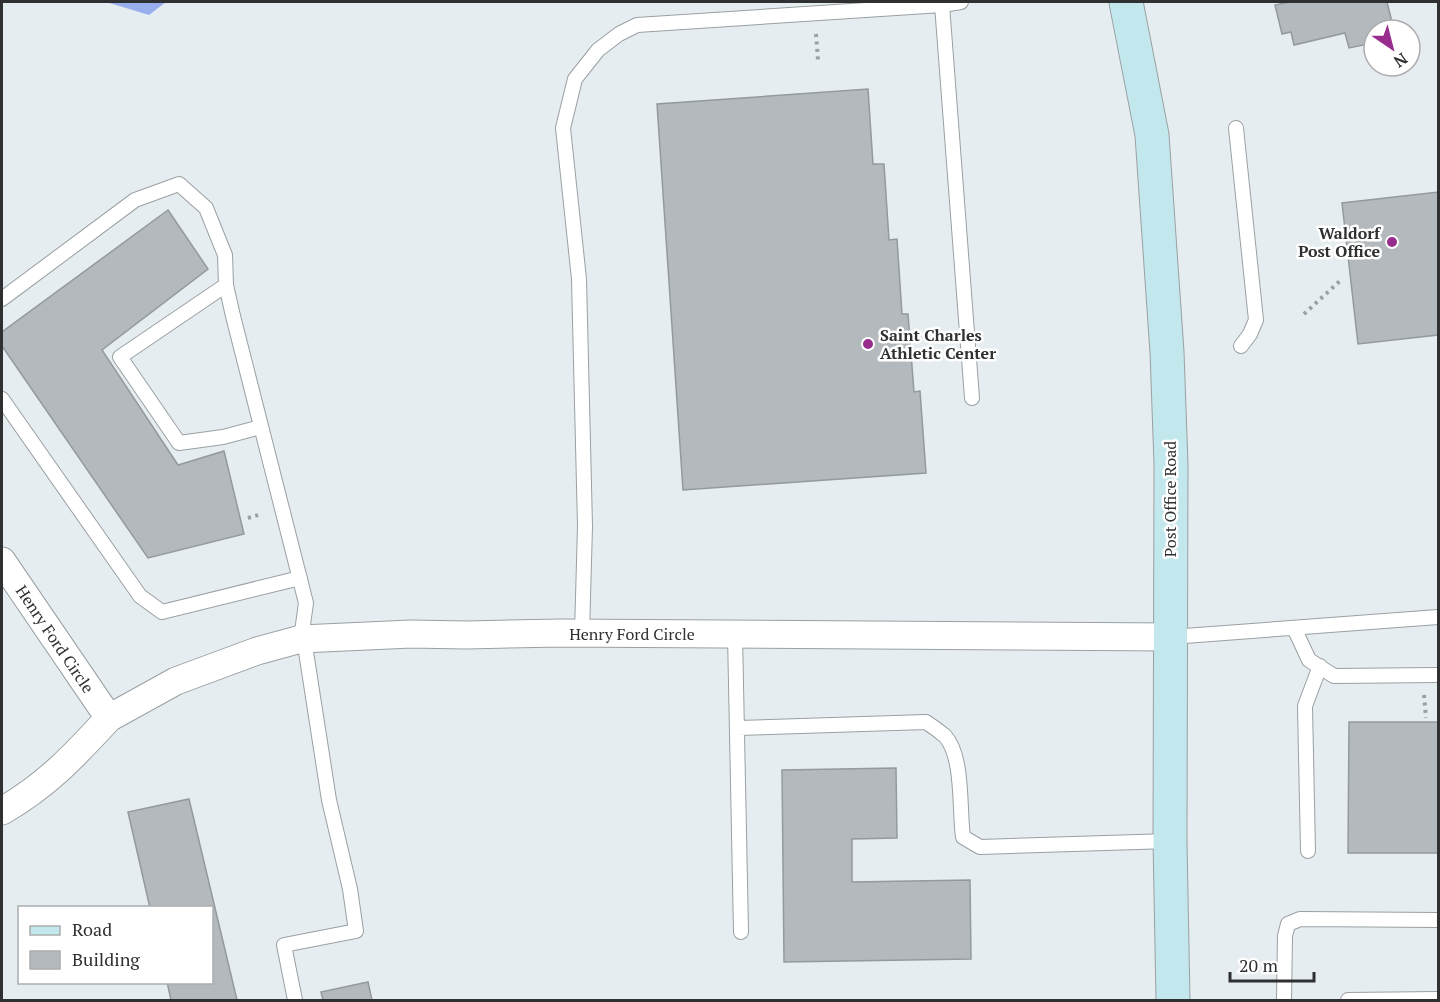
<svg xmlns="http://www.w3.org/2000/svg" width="1440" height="1002" viewBox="0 0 1440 1002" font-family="'PT Serif',serif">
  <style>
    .water { fill: #99afed }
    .building { fill: #b4b9bd; stroke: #94999d; stroke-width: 1.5 }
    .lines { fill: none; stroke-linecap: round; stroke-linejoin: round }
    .lane-casing { stroke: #9aa0a3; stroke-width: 16 }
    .street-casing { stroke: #9aa0a3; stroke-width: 29 }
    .secondary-casing { stroke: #9aa0a3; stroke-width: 35 }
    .path { stroke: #9a9fa1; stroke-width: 4; stroke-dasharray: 3 4.5; stroke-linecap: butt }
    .lane { stroke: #fff; stroke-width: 14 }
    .street { stroke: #fff; stroke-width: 27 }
    .secondary { stroke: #c2e7ec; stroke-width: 33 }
    .poi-dot { fill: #982c8d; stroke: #fff; stroke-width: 2 }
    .labels { text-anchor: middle; stroke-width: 5; stroke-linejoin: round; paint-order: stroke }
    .poi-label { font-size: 16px; font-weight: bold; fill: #2e3032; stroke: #fff; text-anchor: end }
    .street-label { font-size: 16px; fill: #2e3032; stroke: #fff }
  </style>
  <rect width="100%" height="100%" fill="#e6edf0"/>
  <!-- water -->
  <path class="water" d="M 106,2 L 166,2 L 149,15 Z"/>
  <!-- building -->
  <path class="building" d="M 1289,2 L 1387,2 L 1394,30 L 1374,30 L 1374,43 L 1349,48 L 1345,33 L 1294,45 L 1291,32 L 1282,34 L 1275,5 Z
    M 868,89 L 873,164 L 884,164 L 889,240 L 897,239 L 902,314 L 908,314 L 914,392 L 920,391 L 926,473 L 683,490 L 657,104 Z
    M 1438,192 L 1438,335 L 1358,344 L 1342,203 Z
    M 168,210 L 208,269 L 102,350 L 178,465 L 224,451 L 244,534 L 148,558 L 2,346 L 2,332 Z
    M 1349,722 L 1438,722 L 1438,853 L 1348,853 Z
    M 896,768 L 897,838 L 852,839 L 852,882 L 970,880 L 971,959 L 784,962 L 782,770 Z
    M 189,799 L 237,1000 L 171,1000 L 167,982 L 212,982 L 212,908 L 150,908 L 128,812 Z
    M 368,982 L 372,1000 L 323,1000 L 321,992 Z"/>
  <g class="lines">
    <!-- lane casing -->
    <g class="lane-casing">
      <path id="lane" d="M 942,5 L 972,398
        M 1236,128 L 1256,320 L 1250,334 L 1241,346
        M 226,285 L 120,357 L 179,443 L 223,437 L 261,427
        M 2,299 L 135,200 L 179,184 L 206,208 L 225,255 L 226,285 L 233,316 L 306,603 L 301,639
        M 2,399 L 140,596 L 162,612 L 300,578
        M 1294,628 L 1309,660 L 1334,676 L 1438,675
        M 582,633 L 585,526 L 579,279 L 563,128 L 575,79 L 598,50 L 619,34 L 637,25 L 942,5 L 961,2
        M 735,634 L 741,932
        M 1171,637 L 1438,617
        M 737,728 L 926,722 C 932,726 939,731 945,736 C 964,757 959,810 963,837 L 980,847 L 1170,841
        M 1308,851 L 1305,706 L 1320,666
        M 295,1000 L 284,945 L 356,931 L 350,889 L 329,800 L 304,639
        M 1284,1000 L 1285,936 L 1288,924 L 1300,919 L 1438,920
        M 1348,1000 L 1438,999"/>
    </g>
    <!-- street casing -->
    <g class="street-casing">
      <path id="street" d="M 2,561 L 109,718 C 74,756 47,785 2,811
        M 109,718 L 176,681 L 257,651 L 301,639 L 411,634 L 466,635 L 561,633 L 1171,637"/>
    </g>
    <!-- secondary casing -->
    <g class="secondary-casing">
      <path id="secondary" d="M 1126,2 L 1152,135 L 1167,352 L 1171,464 L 1170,841 L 1173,1000"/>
    </g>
    <!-- path -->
    <path class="path" d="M 816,34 L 818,60
      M 1304,314 L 1341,280
      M 248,518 L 262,514
      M 1424,695 L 1426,718"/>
    <!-- lane -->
    <use href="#lane" class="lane"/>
    <!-- street -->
    <use href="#street" class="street"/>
    <!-- secondary -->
    <use href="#secondary" class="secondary"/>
  </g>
  <!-- markers -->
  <g class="poi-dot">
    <circle cx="1392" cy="242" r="6"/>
    <circle cx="868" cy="344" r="6"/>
  </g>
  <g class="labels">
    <!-- poi labels -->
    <g class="poi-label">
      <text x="1380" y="239">Waldorf<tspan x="1380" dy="18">Post Office</tspan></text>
      <text x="880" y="341" text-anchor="start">Saint Charles<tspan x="880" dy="18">Athletic Center</tspan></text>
    </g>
    <!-- street labels -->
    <g class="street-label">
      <text transform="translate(1170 499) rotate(-90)" y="6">Post Office Road</text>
      <text x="632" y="640">Henry Ford Circle</text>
      <text transform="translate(55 639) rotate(56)" y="6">Henry Ford Circle</text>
    </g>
  </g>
  <!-- border -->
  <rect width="1440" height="1002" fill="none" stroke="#2e3032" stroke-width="6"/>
  <!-- legend -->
  <rect x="18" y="906" width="195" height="78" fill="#ffffff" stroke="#abacad" stroke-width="1.5"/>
  <rect x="30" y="926" width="30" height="9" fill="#c2e7ec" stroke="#abacad" stroke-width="1.5"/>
  <text x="72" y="936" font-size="18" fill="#2e3032">Road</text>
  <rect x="30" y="951" width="30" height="18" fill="#b4b9bd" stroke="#abacad" stroke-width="1.5"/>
  <text x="72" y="966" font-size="18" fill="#2e3032">Building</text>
  <!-- north arrow -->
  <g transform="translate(1392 48) rotate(145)"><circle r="28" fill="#ffffff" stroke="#abacad" stroke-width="1.5"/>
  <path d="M0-4.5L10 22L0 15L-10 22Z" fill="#982c8d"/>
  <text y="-9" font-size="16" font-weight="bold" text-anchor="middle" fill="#2e3032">N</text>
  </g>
  <!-- scale -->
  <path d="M1230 972v9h84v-9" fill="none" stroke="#2e3032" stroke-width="3"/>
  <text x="1239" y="972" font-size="18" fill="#2e3032" stroke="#ffffff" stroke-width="4.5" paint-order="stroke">20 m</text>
</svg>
